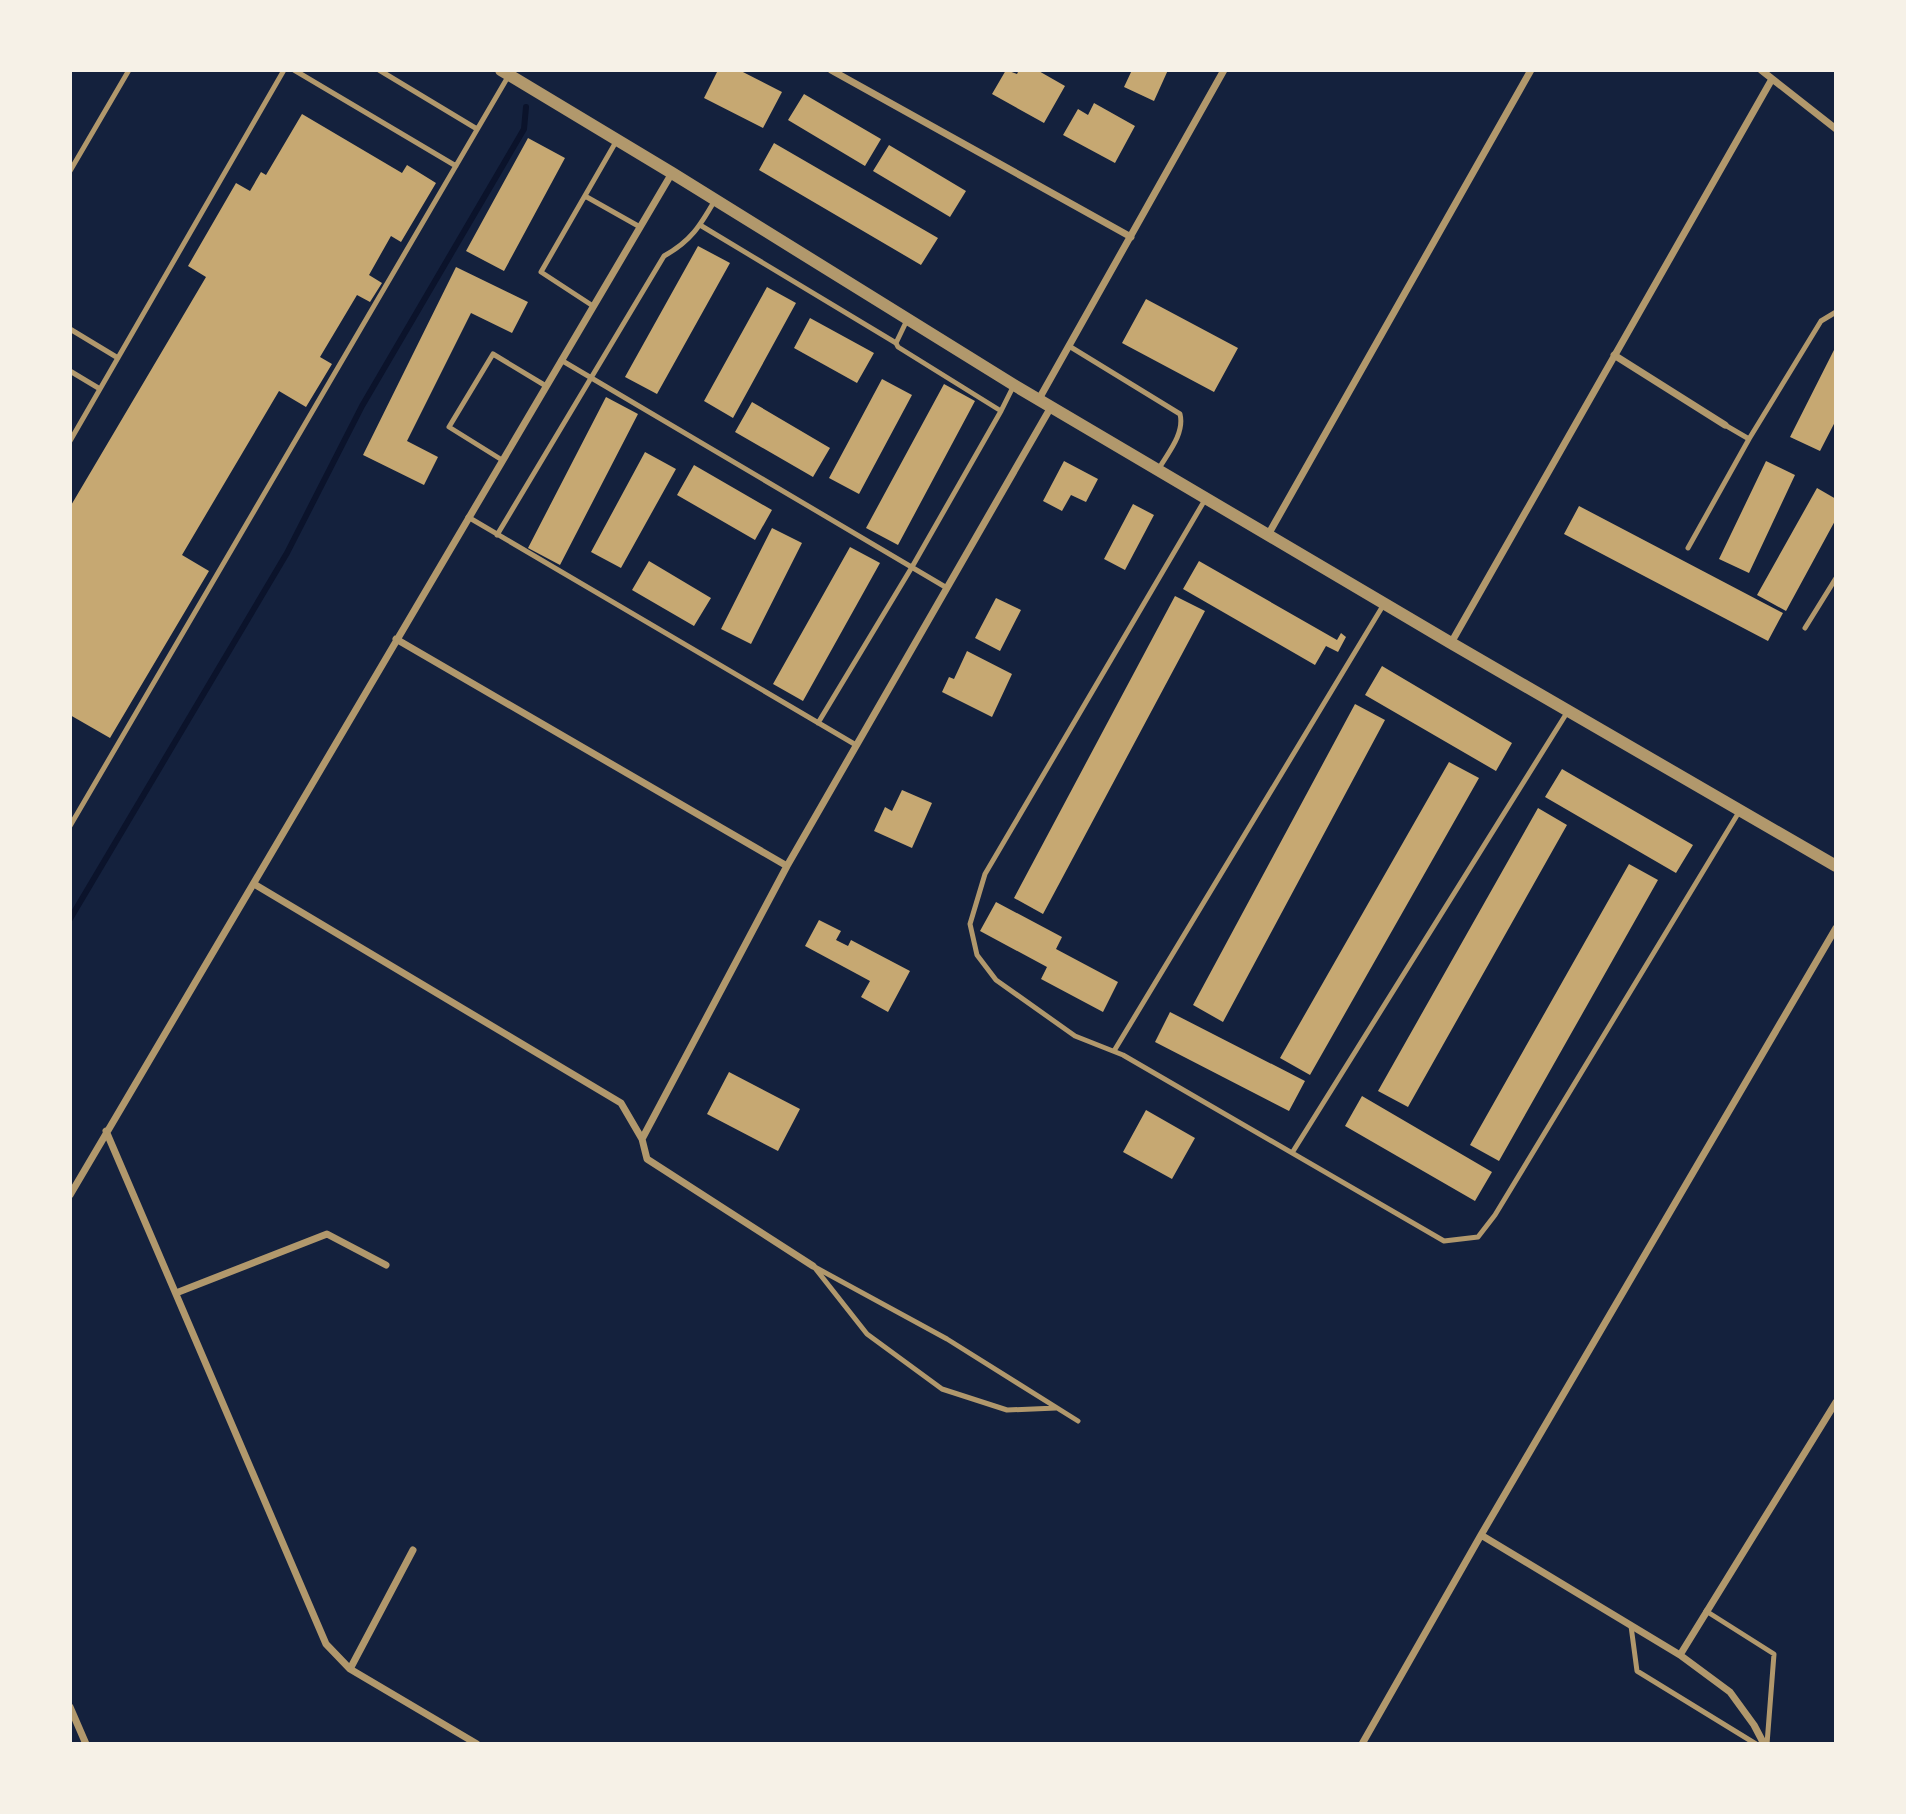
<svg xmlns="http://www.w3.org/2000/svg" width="1906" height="1814" viewBox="0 0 1906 1814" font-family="'Sofia Sans Condensed',sans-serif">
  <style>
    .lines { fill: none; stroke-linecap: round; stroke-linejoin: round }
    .stream { stroke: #0b132b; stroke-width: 6 }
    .building { fill: #c6a872 }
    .service { stroke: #b1986c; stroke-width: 5 }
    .minor { stroke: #b1986c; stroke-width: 7 }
    .tertiary { stroke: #b1986c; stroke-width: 12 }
  </style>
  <rect width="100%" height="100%" fill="#14213d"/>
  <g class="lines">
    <!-- stream -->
    <path class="stream" d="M 70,919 L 287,553 L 362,406 L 524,129 L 526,107"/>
  </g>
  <!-- building -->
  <path class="building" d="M 718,70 L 739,70 L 782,92 L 763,128 L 704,98 Z
    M 1006,70 L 1017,74 L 1019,70 L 1037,70 L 1065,86 L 1044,123 L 992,94 Z
    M 1132,70 L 1168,70 L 1154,101 L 1124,87 Z
    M 804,94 L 881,139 L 865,166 L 788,120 Z
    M 1094,103 L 1135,126 L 1115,163 L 1063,135 L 1078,109 L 1088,115 Z
    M 302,114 L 402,173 L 407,165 L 436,183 L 401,242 L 391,236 L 369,275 L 382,283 L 370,302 L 357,295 L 320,357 L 332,364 L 306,407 L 279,391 L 182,555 L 209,571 L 110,738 L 70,715 L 70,507 L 206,277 L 188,266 L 236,183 L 250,191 L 261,172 L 266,175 Z
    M 528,138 L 565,158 L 504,271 L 466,251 Z
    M 774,143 L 938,238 L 921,265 L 759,170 Z
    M 889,145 L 966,191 L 950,217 L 873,171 Z
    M 698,246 L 730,263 L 657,394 L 625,377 Z
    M 456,267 L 528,302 L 512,333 L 471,313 L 407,441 L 438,457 L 424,485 L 363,455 Z
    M 767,287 L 796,303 L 733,418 L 704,401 Z
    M 1146,299 L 1238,348 L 1214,392 L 1122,343 Z
    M 810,318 L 874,353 L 857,383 L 794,348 Z
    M 1836,346 L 1836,420 L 1820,451 L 1790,437 Z
    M 882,379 L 912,395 L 859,494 L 829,478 Z
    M 944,384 L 975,401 L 898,545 L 866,528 Z
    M 606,397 L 638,414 L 560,565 L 528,548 Z
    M 752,402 L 830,448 L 813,477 L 735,432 Z
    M 645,452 L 676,469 L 621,568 L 591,552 Z
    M 1064,461 L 1098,479 L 1086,502 L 1071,495 L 1062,511 L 1043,501 Z
    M 1766,461 L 1795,475 L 1749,573 L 1719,559 Z
    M 694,465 L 772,510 L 755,540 L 677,495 Z
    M 1817,488 L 1836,499 L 1836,519 L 1786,611 L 1757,595 Z
    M 1133,504 L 1154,515 L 1125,570 L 1104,559 Z
    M 1579,506 L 1783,613 L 1768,641 L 1564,534 Z
    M 772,528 L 802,543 L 751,644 L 721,629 Z
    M 850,547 L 880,563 L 803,701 L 773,684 Z
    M 649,561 L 711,598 L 694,626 L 632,590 Z
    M 1199,561 L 1337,640 L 1341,633 L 1346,637 L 1338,652 L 1326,646 L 1315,665 L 1183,589 Z
    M 1175,596 L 1205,611 L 1043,914 L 1014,898 Z
    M 996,598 L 1021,610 L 1000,651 L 975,638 Z
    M 967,651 L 1012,674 L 992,717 L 942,692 L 949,677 L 954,679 Z
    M 1382,666 L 1512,743 L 1496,771 L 1365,695 Z
    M 1355,704 L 1385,720 L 1223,1022 L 1193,1005 Z
    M 1449,762 L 1479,778 L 1310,1075 L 1280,1058 Z
    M 1562,769 L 1693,845 L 1676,873 L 1545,797 Z
    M 902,790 L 932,803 L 912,848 L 874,831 L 885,807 L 892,811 Z
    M 1538,808 L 1567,825 L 1408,1107 L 1378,1091 Z
    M 1629,864 L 1658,880 L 1499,1161 L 1470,1145 Z
    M 996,902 L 1062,937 L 1056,949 L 1118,982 L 1103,1012 L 1041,979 L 1047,967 L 980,931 Z
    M 819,920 L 841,931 L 836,940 L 848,946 L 851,940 L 910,971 L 888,1012 L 861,997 L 870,981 L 805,946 Z
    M 1170,1012 L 1305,1081 L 1289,1111 L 1155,1042 Z
    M 729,1072 L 800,1109 L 778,1151 L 707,1114 Z
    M 1362,1096 L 1492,1172 L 1475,1201 L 1345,1126 Z
    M 1146,1110 L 1195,1138 L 1172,1179 L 1123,1152 Z"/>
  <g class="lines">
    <!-- service -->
    <path class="service" d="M 294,70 L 456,166
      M 379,70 L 477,129
      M 70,171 L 129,70
      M 585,196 L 640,227
      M 700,225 L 896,343
      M 593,306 L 541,272 L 617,140
      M 908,318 L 896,343 L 898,347 L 1001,411 L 1014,385
      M 70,329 L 118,358
      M 1069,346 L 1180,414 C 1185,434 1167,454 1158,470
      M 561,360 L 947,588
      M 70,371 L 100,389
      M 1725,425 L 1749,439 L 1821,321 L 1836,312
      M 70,441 L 284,70
      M 502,460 L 449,427 L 493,354 L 546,386
      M 1206,498 L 985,874 L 970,924 L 977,955 L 996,980 L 1075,1036 L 1123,1055 L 1444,1241 L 1478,1237 L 1495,1215 L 1739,812
      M 468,517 L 856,745
      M 497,535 L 664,256 C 691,241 700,226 715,200
      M 1688,548 L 1749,439
      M 1805,628 L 1836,578
      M 818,723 L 912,567 L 1001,411
      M 70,826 L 509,75
      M 1114,1051 L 1384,604
      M 1292,1153 L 1568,711
      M 813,1266 L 947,1339 L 1078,1421
      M 815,1268 L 867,1334 L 942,1389 L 1007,1410 L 1056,1408
      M 1706,1611 L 1774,1654 L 1767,1744
      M 1631,1626 L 1637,1671 L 1756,1744"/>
    <!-- minor -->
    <path class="minor" d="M 831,70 L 1131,237
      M 1761,70 L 1836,129
      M 1614,355 L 1725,425
      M 1039,399 L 1224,70
      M 1268,535 L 1531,70
      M 396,639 L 787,866
      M 1451,643 L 1772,79
      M 254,884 L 621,1103 L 642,1139 L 647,1159 L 813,1266
      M 106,1131 L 326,1644 L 350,1669 L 477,1744
      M 642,1139 L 787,866 L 1051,407
      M 70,1195 L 672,173
      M 176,1293 L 327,1234 L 386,1265
      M 1481,1535 L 1680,1655 L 1730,1692 L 1754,1725 L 1764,1744
      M 1680,1655 L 1836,1402
      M 350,1669 L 413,1550
      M 70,1707 L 86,1744
      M 1362,1744 L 1481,1535 L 1836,928"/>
    <!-- tertiary -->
    <path class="tertiary" d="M 501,70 L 672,173 L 1014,385 L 1451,643 L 1836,866"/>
  </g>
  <!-- border -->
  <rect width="1906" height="1814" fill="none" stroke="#f6f1e7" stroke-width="144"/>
</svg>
